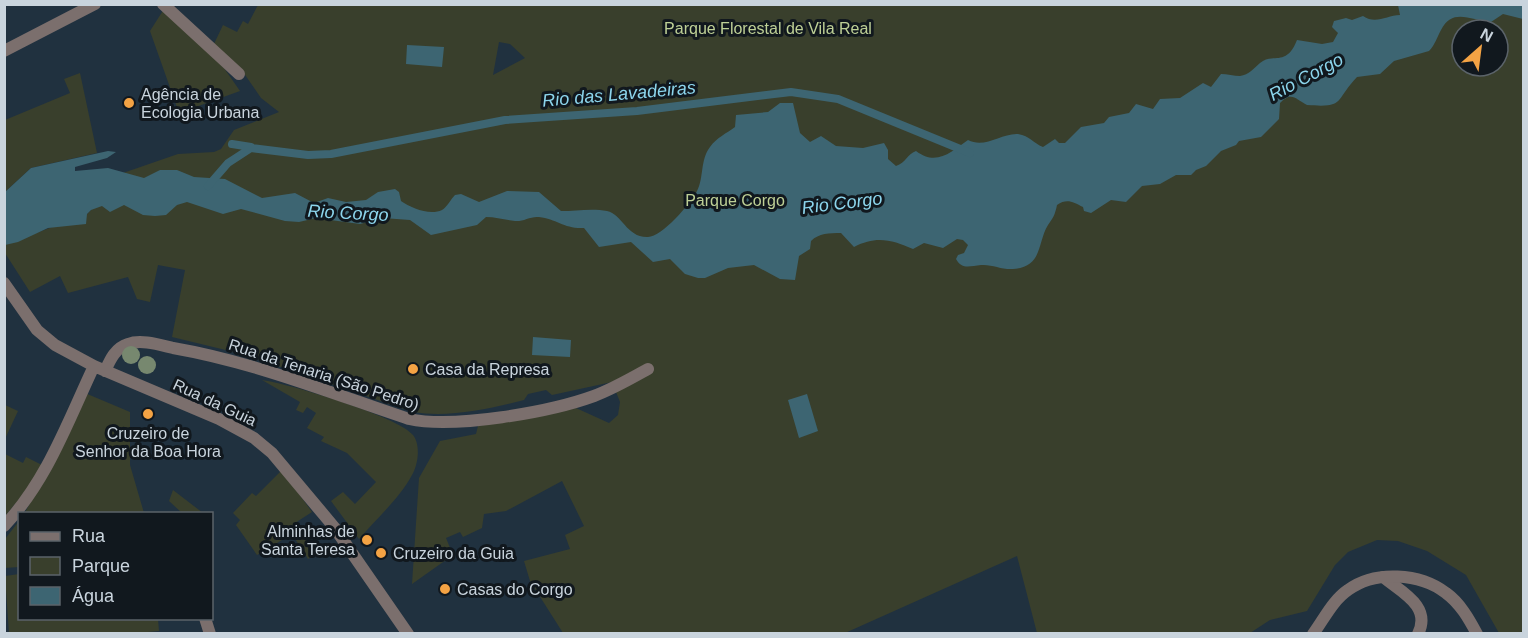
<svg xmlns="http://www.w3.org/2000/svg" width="1528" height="638" viewBox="0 0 1528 638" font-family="Arial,sans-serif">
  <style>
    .green { fill: #393f2c; fill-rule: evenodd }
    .water { fill: #3d6572 }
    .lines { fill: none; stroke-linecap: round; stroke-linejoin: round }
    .stream { stroke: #3d6572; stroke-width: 8 }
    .service { stroke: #7b6f6d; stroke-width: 12 }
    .minor { stroke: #7b6f6d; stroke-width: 12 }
    .tree { fill: #77886f }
    .poi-dot { fill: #f4a344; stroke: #11181e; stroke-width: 2 }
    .labels { text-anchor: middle; stroke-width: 6; stroke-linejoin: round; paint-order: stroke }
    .park-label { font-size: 16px; fill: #bed096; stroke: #11181e }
    .poi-label { font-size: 16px; fill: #c9d4dd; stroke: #11181e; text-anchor: start }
    .street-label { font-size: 16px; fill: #c9d4dd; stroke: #11181e }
    .water-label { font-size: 18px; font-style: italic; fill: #8cd5ec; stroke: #11181e }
  </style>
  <rect width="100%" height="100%" fill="#20313f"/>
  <!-- green -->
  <path class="green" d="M 258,5 L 1523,5 L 1523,633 L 1499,633 L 1466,575 L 1427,551 L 1398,541 L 1377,540 L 1348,552 L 1335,565 L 1307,611 L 1270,620 L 1250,633 L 1037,633 L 1017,556 L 845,633 L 563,633 L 530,581 L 524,561 L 570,549 L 565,535 L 584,526 L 562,481 L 506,511 L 484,514 L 482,528 L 463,537 L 460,532 L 446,538 L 453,555 L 412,584 L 419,478 L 440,441 L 476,434 L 478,426 L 576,408 L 609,423 L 618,415 L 620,402 L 612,382 L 552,395 L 546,390 L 528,394 L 524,400 C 490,409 448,418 413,412 L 242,354 L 172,337 L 185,270 L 158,265 L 150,302 L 137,299 L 128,277 L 68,293 L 60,276 L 30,292 L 5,253 L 4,245 L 87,214 L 126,174 L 123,173 L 178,154 L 214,152 L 221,149 L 234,130 L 279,112 L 261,98 L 241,69 L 213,46 L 223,25 L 237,32 L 243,21 L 248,24 ZM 1462,30 L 1498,30 L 1498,66 L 1462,66 ZM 499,42 L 510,44 L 525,58 L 493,75 Z
    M 164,9 L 224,68 L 240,91 L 179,113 L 150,31 Z
    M 80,73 L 97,153 L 31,168 L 5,192 L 5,120 L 70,93 L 64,79 Z
    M 262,380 C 290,384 397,416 413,435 C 421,445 418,465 412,475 C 400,498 376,519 359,539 L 331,501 L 343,492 L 355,504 L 376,482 L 347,453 L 321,441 L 324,437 L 307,428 L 316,413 L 307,407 L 303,413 L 296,410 L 300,402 Z
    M 85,393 L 130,412 L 130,465 L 144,513 L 24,514 L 50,468 Z
    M 5,405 L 18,411 L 5,439 Z
    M 5,454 L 23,463 L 26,457 L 42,465 L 26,491 L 5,516 Z
    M 282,470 L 312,512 L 295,523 L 315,555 L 308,559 L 292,534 L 257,555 L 236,525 L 240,520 L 233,513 L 252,493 L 256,496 Z
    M 173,490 L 203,513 L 182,513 L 169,501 Z
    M 19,521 L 19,567 L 5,568 L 5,539 Z
    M 19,574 L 20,618 L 158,619 L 159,631 L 126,634 L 9,633 L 5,576 Z"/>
  <!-- water -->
  <path class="water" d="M 1398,5 L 1523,5 L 1523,19 L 1503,14 L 1491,22 C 1471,21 1453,7 1441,30 C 1437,37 1435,45 1429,51 L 1394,61 L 1380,74 L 1357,77 C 1334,101 1346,108 1307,105 C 1295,99 1292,91 1280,103 L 1279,119 L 1261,137 L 1239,141 L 1236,145 L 1221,151 L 1206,166 L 1196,170 L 1191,175 L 1176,175 L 1160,184 L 1142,186 L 1126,202 L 1111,200 L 1091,213 L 1084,211 L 1083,207 C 1073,202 1067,198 1057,205 C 1055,215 1053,218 1048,225 C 1037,243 1043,267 1013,269 C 1002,270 992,264 981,265 C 970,266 962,270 956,259 L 958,255 L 964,253 L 968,245 L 963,240 L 957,239 L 943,248 L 924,243 L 913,249 C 893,240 876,235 854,247 L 841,233 C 829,233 819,233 811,241 L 810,249 L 799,256 L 795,280 L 780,279 L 754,265 L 728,268 L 705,278 L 698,278 L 685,274 L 670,259 L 653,262 L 631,242 L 599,247 L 584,228 C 564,229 557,219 539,217 C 530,216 523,222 515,221 C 505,220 496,217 486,217 L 477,225 L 431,235 L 410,220 L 383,218 L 360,224 L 316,218 L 299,222 L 285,221 L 241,209 L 223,214 L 187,202 L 177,205 L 166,215 L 155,216 L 143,215 L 124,205 L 110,212 L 102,206 L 91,210 L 87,214 L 86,224 L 48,228 L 18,242 L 5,245 L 5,192 L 31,168 L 108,151 L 116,152 L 107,158 L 75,167 L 75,171 L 108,168 L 144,178 L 160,170 L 177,170 L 194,177 L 225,179 L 262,198 L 295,193 L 314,203 L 328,198 L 346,202 L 366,200 L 378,192 L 395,189 L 399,192 L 401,201 C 411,208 430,216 442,210 C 447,207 451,199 455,195 L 461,194 L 479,202 L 507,191 L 539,192 L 561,211 C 575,211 593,208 607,211 C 622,214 627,238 648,237 C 662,237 691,203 697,191 C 704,178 700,160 710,147 C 716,138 727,133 735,127 L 736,115 L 768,112 L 780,103 L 793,103 L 800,133 L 810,142 L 821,136 L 836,146 L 863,148 L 884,143 L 888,150 L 888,159 L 896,166 C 906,163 907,154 916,151 C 937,167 952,151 968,140 C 985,149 1001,133 1018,134 C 1030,136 1033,143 1043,147 L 1055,139 L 1059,143 L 1065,143 L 1081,127 L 1104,123 L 1109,117 L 1129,113 L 1136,104 L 1153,109 L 1160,99 L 1180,98 L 1203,83 L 1211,87 L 1221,74 C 1227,74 1234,76 1240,76 C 1249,75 1254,68 1260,63 C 1272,52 1286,68 1297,40 L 1322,44 L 1333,42 L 1338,33 L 1332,27 L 1334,21 L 1346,18 L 1352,20 L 1363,16 C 1376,25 1387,15 1400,15 Z
    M 407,45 L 444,47 L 442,67 L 406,64 Z
    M 533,337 L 571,340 L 570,357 L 532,355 Z
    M 807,394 L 818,431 L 799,438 L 788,400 Z"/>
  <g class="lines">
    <!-- stream -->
    <path class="stream" d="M 232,144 L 251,147
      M 208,186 L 228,163 L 251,148 L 308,155 L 331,154 L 505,120 L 637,111 L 791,92 L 838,99 L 970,153"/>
    <!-- service -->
    <path class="service" d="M 1383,577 C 1401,592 1432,606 1418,634"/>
    <!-- minor -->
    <path class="minor" d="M 163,4 L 239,74
      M 4,51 L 95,4
      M 4,283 L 37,330 L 55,345 L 94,366 L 219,419 L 254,438 L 272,453 L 334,527 L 408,634
      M 105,371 C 110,360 115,348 128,344 C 141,339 160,345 173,348 C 254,362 331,393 409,419 C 454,429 550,412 594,396 C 613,389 630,379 648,369
      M 4,526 C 47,481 68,421 94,366
      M 205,618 L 210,634
      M 1313,634 C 1324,619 1333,600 1348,590 C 1375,570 1420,573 1446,593 C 1460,603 1469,619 1477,634"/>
  </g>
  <!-- trees -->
  <g class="tree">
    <circle cx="131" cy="355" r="9"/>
    <circle cx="147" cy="365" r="9"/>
  </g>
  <!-- markers -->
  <g class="poi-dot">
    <circle cx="129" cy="103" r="6"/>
    <circle cx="413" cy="369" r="6"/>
    <circle cx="148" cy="414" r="6"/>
    <circle cx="367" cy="540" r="6"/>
    <circle cx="381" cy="553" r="6"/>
    <circle cx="445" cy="589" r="6"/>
  </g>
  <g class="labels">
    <!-- park labels -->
    <g class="park-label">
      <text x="768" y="34">Parque Florestal de Vila Real</text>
      <text x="735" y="206">Parque Corgo</text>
    </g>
    <!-- poi labels -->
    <g class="poi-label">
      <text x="141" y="100">Agência de<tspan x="141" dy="18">Ecologia Urbana</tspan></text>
      <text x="425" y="375">Casa da Represa</text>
      <text x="148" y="439" text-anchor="middle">Cruzeiro de<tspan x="148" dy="18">Senhor da Boa Hora</tspan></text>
      <text x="355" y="537" text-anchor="end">Alminhas de<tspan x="355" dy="18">Santa Teresa</tspan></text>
      <text x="393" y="559">Cruzeiro da Guia</text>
      <text x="457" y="595">Casas do Corgo</text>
    </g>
    <!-- street labels -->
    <g class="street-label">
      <text transform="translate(324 374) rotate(18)" y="6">Rua da Tenaria (São Pedro)</text>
      <text transform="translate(215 402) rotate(25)" y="6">Rua da Guia</text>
    </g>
    <!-- water labels -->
    <g class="water-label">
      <text transform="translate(1306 77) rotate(-28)" y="6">Rio Corgo</text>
      <text transform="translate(619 94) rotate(-5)" y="6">Rio das Lavadeiras</text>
      <text transform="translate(842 203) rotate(-7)" y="6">Rio Corgo</text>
      <text transform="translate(348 213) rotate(3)" y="6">Rio Corgo</text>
    </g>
  </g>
  <!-- border -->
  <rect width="1528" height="638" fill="none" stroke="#c9d4dd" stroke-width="12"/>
  <!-- legend -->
  <rect x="18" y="512" width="195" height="108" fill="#11181e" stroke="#5b636a" stroke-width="1.5"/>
  <rect x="30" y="532" width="30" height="9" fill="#7b6f6d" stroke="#5b636a" stroke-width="1.5"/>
  <text x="72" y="542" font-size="18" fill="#c9d4dd">Rua</text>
  <rect x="30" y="557" width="30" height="18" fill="#393f2c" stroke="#5b636a" stroke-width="1.5"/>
  <text x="72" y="572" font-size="18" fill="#c9d4dd">Parque</text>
  <rect x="30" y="587" width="30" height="18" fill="#3d6572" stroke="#5b636a" stroke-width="1.5"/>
  <text x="72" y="602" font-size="18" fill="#c9d4dd">Água</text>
  <!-- north arrow -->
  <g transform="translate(1480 48) rotate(28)"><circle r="28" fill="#11181e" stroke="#5b636a" stroke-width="1.5"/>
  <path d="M0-4.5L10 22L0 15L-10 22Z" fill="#f4a344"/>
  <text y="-9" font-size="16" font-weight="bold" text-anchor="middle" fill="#c9d4dd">N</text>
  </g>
</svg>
